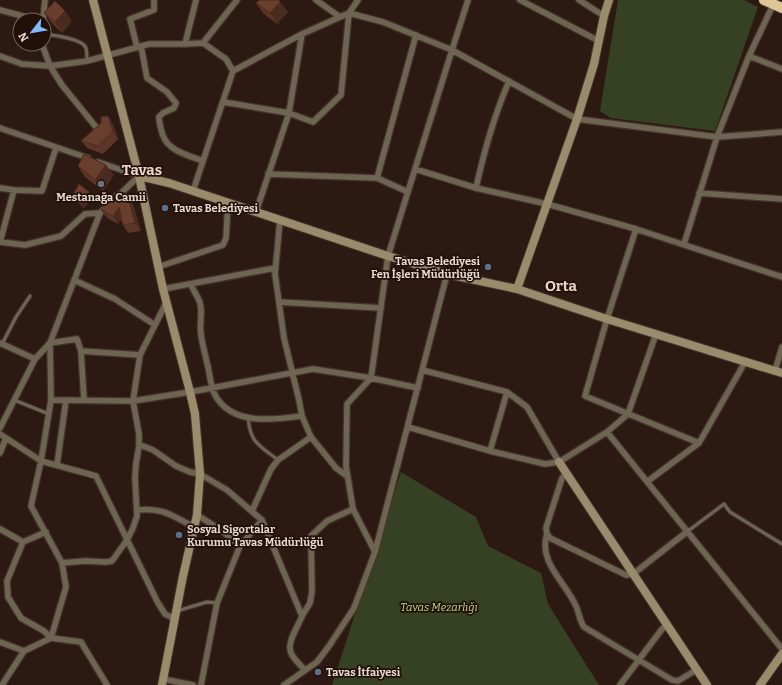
<svg xmlns="http://www.w3.org/2000/svg" width="782" height="685" viewBox="0 0 782 685" font-family="Bitter,serif">
  <style>
    .green { fill: #354122 }
    .lines { fill: none; stroke-linecap: round; stroke-linejoin: round }
    .lane-casing { stroke: #46342c; stroke-width: 5 }
    .street-casing { stroke: #46342c; stroke-width: 8 }
    .secondary-casing { stroke: #46342c; stroke-width: 10 }
    .highway-casing { stroke: #46342c; stroke-width: 12 }
    .lane { stroke: #6d6451; stroke-width: 3 }
    .street { stroke: #6d6451; stroke-width: 5.5 }
    .secondary { stroke: #9a8b6d; stroke-width: 8 }
    .highway { stroke: #dec696; stroke-width: 10 }
    .wall { fill: #5b3527 }
    .shaded-wall { fill: #4a2b20 }
    .building { fill: #6a3e2d; stroke: #4a2b20 }
    .worship-dot { fill: #6b7280; stroke: #221008; stroke-width: 1.5 }
    .service-dot { fill: #5c6f8a; stroke: #221008; stroke-width: 1.5 }
    .labels { text-anchor: middle; stroke-width: 3.5; stroke-linejoin: round; paint-order: stroke }
    .poi-label { font-size: 11px; font-weight: bold; fill: #e7d9d3; stroke: #221008; text-anchor: start }
    .park-label { font-size: 11px; font-style: italic; fill: #beda94; stroke: #221008 }
    .district-label { font-size: 15px; font-weight: bold; fill: #eed2c8; stroke: #221008 }
  </style>
  <rect width="100%" height="100%" fill="#2c1911"/>
  <!-- green -->
  <path class="green" d="M 618,0 L 744,0 L 758,7 L 715,131 L 611,118 L 600,111 Z
    M 401,472 L 476,517 L 488,546 L 541,573 L 548,604 L 599,685 L 332,685 Z"/>
  <g class="lines">
    <!-- lane casing -->
    <g class="lane-casing">
      <path id="lane" d="M 44,34 C 53,35 83,39 86,48 C 87,52 87,57 87,61
        M 2,344 L 16,317 L 30,296
        M 14,400 L 49,414
        M 248,417 C 250,443 259,445 278,460
        M 688,531 L 724,504 L 730,512 L 782,544
        M 177,611 L 207,602 L 217,603"/>
    </g>
    <!-- street casing -->
    <g class="street-casing">
      <path id="street" d="M 316,0 L 340,17
        M 358,0 L 349,13 L 383,22 L 452,50 L 577,119 L 717,137 L 782,132
        M 520,0 L 599,41
        M 579,0 L 604,16
        M 773,5 L 749,56 L 782,69
        M 0,10 L 37,20
        M 43,20 L 45,0
        M 203,43 L 237,0
        M 42,44 L 50,66 L 62,85 L 100,132
        M 185,44 L 203,43 L 226,59 L 233,71 L 302,34
        M 141,46 L 147,78 L 167,92 L 176,103 L 174,108 L 163,113 L 159,117 C 159,121 160,125 161,129 C 165,151 185,154 203,161
        M 137,47 L 130,19 L 154,10 L 154,0
        M 0,56 L 22,64 L 50,66 L 87,61 L 149,44 L 185,44 L 196,0
        M 223,102 L 289,113 L 313,122 L 341,95 L 349,13 L 302,34 L 289,113 L 256,212
        M 0,128 L 88,158
        M 98,162 L 139,176 L 116,198
        M 415,169 L 476,188 L 547,204 L 636,229 L 782,277
        M 268,174 L 377,178 L 408,192
        M 377,178 L 416,35
        M 0,188 L 14,190
        M 476,188 C 484,151 494,116 509,81
        M 193,191 L 233,71
        M 699,193 L 782,199
        M 280,220 L 275,274 L 284,338 L 299,400 L 302,416 L 311,437 L 336,468 L 347,476
        M 636,229 L 607,319 L 585,396 L 699,443 L 745,362
        M 0,242 L 14,190 L 42,191 L 56,148
        M 0,242 L 25,245 L 61,236 L 85,214 L 100,213
        M 684,244 L 717,137 L 749,56
        M 158,267 L 223,245 L 226,238 L 228,203
        M 74,280 L 115,299 L 155,325
        M 191,284 C 193,291 198,296 200,303 C 203,313 199,324 201,334 C 202,344 205,353 207,363 C 210,373 210,384 214,393 C 230,426 272,420 302,416
        M 163,289 L 275,268
        M 279,302 L 381,308
        M 0,343 L 35,359
        M 81,351 L 84,400
        M 422,370 L 507,392 L 527,407 L 559,462
        M 775,371 L 782,347
        M 51,400 L 50,343 L 100,213 L 107,206
        M 408,427 L 490,451 L 545,464 L 559,462 L 607,432 L 628,414 L 656,334
        M 0,428 L 35,359 L 50,343 L 77,339 L 81,351 L 140,355
        M 607,432 L 782,649
        M 0,434 L 41,461 L 96,476 L 158,603 L 165,614 L 175,619
        M 139,446 L 143,446 L 153,450 L 176,466 L 190,472 L 200,474 L 227,490 L 262,520 L 302,616 C 298,627 285,644 292,655 C 296,661 301,666 305,670
        M 490,451 L 507,392
        M 0,453 L 6,438
        M 57,465 L 66,400
        M 567,474 L 562,478 L 546,528 L 547,534 L 550,538 L 626,575 L 633,574 L 688,531
        M 648,481 L 699,443
        M 137,510 C 162,507 173,516 194,527
        M 252,511 L 271,469 L 278,460 L 311,437
        M 197,515 L 221,530 L 240,546
        M 0,529 L 23,542
        M 46,532 L 23,542 L 7,581 L 8,597 L 21,618 L 44,631 L 51,638 L 81,642 L 107,685
        M 547,534 C 538,561 564,581 575,604 C 579,611 579,620 584,627 L 672,680 L 678,681 L 696,670
        M 375,552 L 353,509 L 346,466 L 347,404 L 371,378 L 388,256 L 452,50 L 468,0
        M 62,563 L 85,561 L 106,562 L 112,561 L 127,540 L 133,528 L 137,516 L 135,477 L 136,464 L 139,446 L 139,434 L 133,401 L 140,355 L 166,303
        M 302,616 L 310,603 L 312,591 L 311,536 L 327,521 L 353,509
        M 0,642 L 24,651
        M 163,679 L 193,685
        M 2,685 L 24,651 L 51,638 L 66,587 L 62,563 L 31,506 L 41,461 L 51,400 L 133,401 L 190,392 L 313,369 L 371,378 L 418,388
        M 201,685 L 217,603 L 240,546 L 262,520
        M 284,685 L 317,662 L 329,646 L 354,608 L 375,552 L 447,274
        M 620,685 L 662,629 L 667,625"/>
    </g>
    <!-- secondary casing -->
    <g class="secondary-casing">
      <path id="secondary" d="M 93,0 L 139,176 L 163,289 L 190,392 L 195,414 L 200,474 L 197,515 L 183,576 L 162,685
        M 139,176 L 169,183 L 388,256 L 447,274 L 517,289 L 607,319 L 782,373
        M 517,289 L 577,119 L 594,64 L 604,16 L 609,0
        M 559,462 L 707,685
        M 760,685 L 782,654"/>
    </g>
    <!-- highway casing -->
    <g class="highway-casing">
      <path id="highway" d="M 764,0 L 782,8"/>
    </g>
    <!-- lane -->
    <use href="#lane" class="lane"/>
    <!-- street -->
    <use href="#street" class="street"/>
    <!-- secondary -->
    <use href="#secondary" class="secondary"/>
    <!-- highway -->
    <use href="#highway" class="highway"/>
  </g>
  <!-- wall -->
  <path class="wall" d="M 280,2 L 288,12 L 277,24 L 264,14 L 256,3 Z
    M 44,13 L 72,21 L 62,33 L 52,23 Z
    M 108,116 L 113,124 L 118,139 L 103,154 L 87,148 L 81,141 L 101,123 Z
    M 78,166 L 114,175 L 103,191 L 85,177 Z
    M 89,192 L 93,197 L 84,208 L 76,201 L 72,196 Z
    M 127,193 L 132,201 L 141,231 L 128,233 L 123,225 L 121,220 L 118,224 L 107,218 L 101,210 Z"/>
  <!-- shaded-wall -->
  <path class="shaded-wall" d="M 280,2 L 288,12 L 277,24 L 270,13 Z
    M 65,11 L 72,21 L 62,33 L 55,22 Z
    M 108,116 L 113,124 L 118,139 L 113,131 Z
    M 106,165 L 114,175 L 103,191 L 95,180 Z
    M 89,192 L 93,197 L 84,208 L 80,203 Z
    M 127,193 L 132,201 L 141,231 L 135,223 Z
    M 119,207 L 125,215 L 118,224 L 113,216 Z"/>
  <!-- building -->
  <path class="building" d="M 260,0 L 279,0 L 280,2 L 270,13 L 256,3 Z
    M 55,1 L 65,11 L 55,22 L 44,13 Z
    M 108,116 L 113,131 L 98,146 L 81,141 L 101,123 L 101,117 Z
    M 84,154 L 106,165 L 95,180 L 78,166 Z
    M 79,184 L 89,192 L 80,203 L 72,196 Z
    M 115,192 L 127,193 L 135,223 L 123,225 L 119,207 L 113,216 L 101,210 L 107,199 Z"/>
  <!-- markers -->
  <circle class="worship-dot" cx="101" cy="184" r="4"/>
  <g class="service-dot">
    <circle cx="165" cy="208" r="4"/>
    <circle cx="488" cy="267" r="4"/>
    <circle cx="179" cy="535" r="4"/>
    <circle cx="318" cy="672" r="4"/>
  </g>
  <g class="labels">
    <!-- poi labels -->
    <g class="poi-label">
      <text x="101" y="201" text-anchor="middle">Mestanağa Camii</text>
      <text x="173" y="212">Tavas Belediyesi</text>
      <text x="480" y="265" text-anchor="end">Tavas Belediyesi<tspan x="480" dy="13">Fen İşleri Müdürlüğü</tspan></text>
      <text x="187" y="533">Sosyal Sigortalar<tspan x="187" dy="13">Kurumu Tavas Müdürlüğü</tspan></text>
      <text x="326" y="676">Tavas İtfaiyesi</text>
    </g>
    <!-- park labels -->
    <g class="park-label">
      <text x="439" y="611">Tavas Mezarlığı</text>
    </g>
    <!-- district labels -->
    <g class="district-label">
      <text x="142" y="175">Tavas</text>
      <text x="561" y="291">Orta</text>
    </g>
  </g>
  <!-- north arrow -->
  <g transform="translate(32 32) rotate(239)"><circle r="19" fill="#221008" stroke="#716059"/>
  <path d="M0-3L7 15L0 10L-7 15Z" fill="#81bcfa"/>
  <text y="-6" font-size="11" font-weight="bold" text-anchor="middle" fill="#e7d9d3">N</text>
  </g>
</svg>
